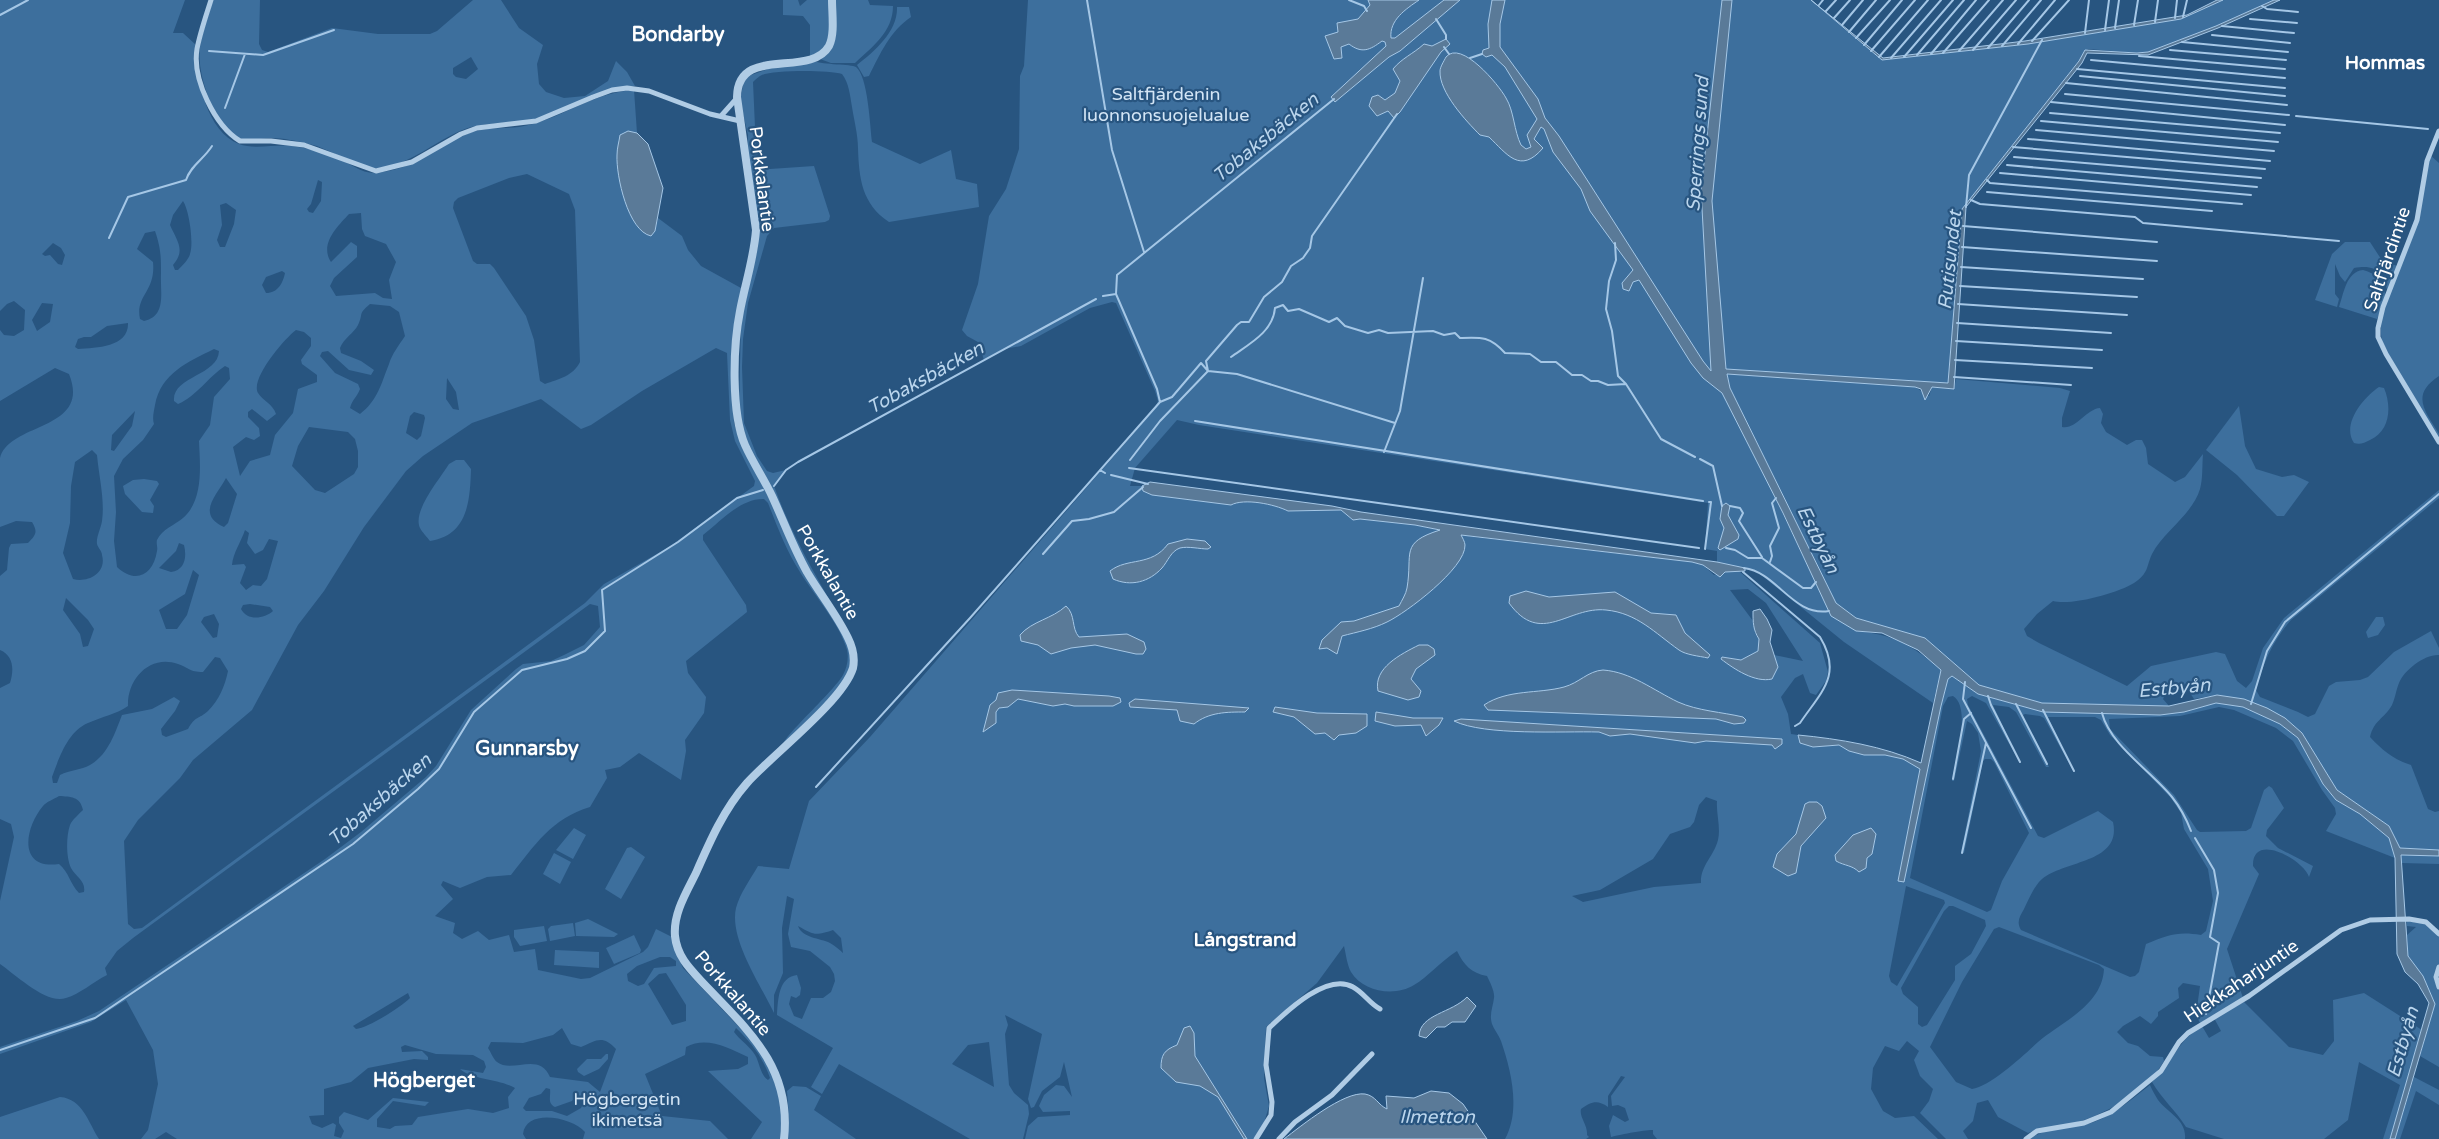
<svg xmlns="http://www.w3.org/2000/svg" width="2439" height="1139" viewBox="0 0 2439 1139" font-family="'Varela Round',sans-serif">
  <style>
    .green { fill: #3d6f9d; fill-rule: evenodd }
    .water { fill: #5a7a98; stroke: #a5c7e6 }
    .lines { fill: none; stroke-linecap: round; stroke-linejoin: round }
    .stream { stroke: #a5c7e6; stroke-width: 2 }
    .minor { stroke: #b0cce5; stroke-width: 5 }
    .tertiary { stroke: #b0cce5; stroke-width: 8 }
    .labels { text-anchor: middle; stroke-width: 4.5; stroke-linejoin: round; paint-order: stroke }
    .park-label { font-size: 18px; fill: #d3e5f5; stroke: #285580 }
    .street-label { font-size: 18px; fill: #fff; stroke: #285580 }
    .neighbourhood-label { font-size: 19px; font-weight: bold; fill: #fff; stroke: #285580 }
    .water-label { font-size: 19px; font-style: italic; fill: #bbd6ed; stroke: #285580 }
    .quarter-label { font-size: 20px; font-weight: bold; fill: #fff; stroke: #285580 }
  </style>
  <rect width="100%" height="100%" fill="#285580"/>
  <!-- green -->
  <path class="green" d="M 0,0 L 185,0 L 173,33 L 183,33 L 196,45 C 195,75 206,132 239,144 C 254,150 276,144 292,146 C 308,148 325,153 339,159 C 350,163 361,173 374,173 C 415,170 432,149 467,134 C 483,127 502,129 519,127 C 559,121 592,92 634,90 L 637,133 L 628,131 L 655,231 L 658,218 L 682,236 L 688,250 L 701,266 L 741,288 L 733,406 L 734,423 L 741,444 L 771,500 L 807,578 L 847,641 C 850,649 852,659 850,668 C 842,691 802,725 784,743 C 786,734 833,692 843,675 C 847,668 849,658 847,650 C 840,624 814,595 800,572 C 786,550 777,526 768,503 L 764,499 C 741,498 721,521 703,535 L 703,540 L 746,605 L 747,612 L 686,661 L 688,673 L 706,697 L 704,713 L 685,740 L 686,751 L 681,780 L 639,753 L 620,767 L 605,770 L 607,778 L 590,807 C 552,818 534,846 511,875 L 487,877 L 460,888 L 443,881 L 441,885 L 453,899 L 435,916 L 455,923 L 453,933 L 462,939 L 478,931 L 489,940 L 509,935 L 514,952 L 535,949 L 538,970 L 581,979 L 590,978 L 643,952 L 648,947 L 656,929 L 672,937 L 675,950 L 683,968 L 758,1047 C 777,1076 784,1105 780,1139 L 751,1139 L 762,1122 L 708,1071 L 738,1069 L 748,1064 L 748,1057 C 728,1048 707,1036 686,1047 L 685,1055 L 645,1074 L 662,1116 L 710,1121 L 728,1139 L 583,1139 L 585,1132 C 572,1117 526,1108 523,1134 L 526,1139 L 177,1139 L 166,1132 L 155,1139 L 141,1139 L 148,1130 L 158,1084 L 153,1050 L 126,1000 L 91,1022 L 0,1054 L 0,1047 L 77,1021 L 99,1011 L 325,859 L 361,832 L 426,777 L 436,766 L 471,710 L 516,669 L 523,664 L 551,661 L 564,655 L 584,645 L 600,627 L 598,606 L 590,604 L 133,938 L 117,951 L 105,968 L 107,975 C 93,982 80,994 66,998 C 47,1005 16,975 0,964 L 0,901 L 14,837 L 11,824 L 0,819 L 0,688 L 10,683 C 14,670 14,656 0,650 L 0,576 L 7,570 L 9,548 L 11,544 L 28,543 C 36,535 38,532 32,522 L 16,521 L 0,527 C 0,511 0,471 0,458 C 9,422 92,431 69,374 L 55,368 L 0,401 L 0,330 L 4,335 L 14,336 L 24,330 L 25,310 L 14,301 L 7,304 L 0,311 ZM 527,174 L 569,194 L 575,210 L 580,362 C 573,376 559,379 545,384 L 540,381 L 534,340 L 526,316 L 494,268 L 490,264 L 477,264 L 473,261 L 453,208 L 454,202 L 458,198 L 509,178 ZM 318,180 L 322,182 L 321,201 L 313,213 L 309,212 L 307,209 L 311,204 ZM 183,201 C 189,210 194,242 190,254 C 189,259 182,266 178,270 L 175,270 L 173,265 C 186,250 177,241 170,225 L 173,215 ZM 226,203 L 236,210 L 234,224 L 225,247 L 220,247 L 217,240 L 222,225 L 220,205 ZM 361,213 L 362,229 L 365,236 L 386,244 L 396,262 L 389,280 L 392,299 L 383,298 L 375,293 L 336,296 L 330,286 L 334,278 L 357,257 L 357,246 L 351,242 L 331,262 C 319,244 338,226 349,214 ZM 155,231 C 161,249 161,256 161,274 C 160,292 167,316 144,321 L 140,319 C 135,295 156,292 153,262 L 137,249 L 145,233 ZM 53,243 L 61,248 L 65,255 L 62,265 L 58,264 L 50,255 L 45,256 L 42,254 ZM 282,271 L 285,273 C 283,283 278,293 266,293 L 262,285 L 266,277 ZM 42,303 L 53,304 L 50,322 L 37,331 L 32,320 ZM 370,304 L 390,306 L 399,312 L 405,336 C 399,345 392,354 389,364 C 381,384 378,400 360,414 L 350,408 C 352,400 357,397 360,389 L 358,384 L 335,373 L 320,356 L 322,352 L 328,351 L 349,370 L 371,375 L 374,370 L 361,361 L 341,353 L 340,348 C 344,338 354,333 358,325 C 364,313 357,315 370,304 ZM 128,323 C 129,347 97,348 78,349 L 75,347 L 78,339 L 84,337 L 91,337 L 107,326 ZM 296,330 L 304,332 L 311,338 L 311,346 L 301,360 L 302,364 L 317,375 L 317,382 L 298,389 L 293,413 L 275,435 L 270,455 L 250,461 L 240,476 L 233,447 L 246,437 L 254,440 L 260,436 L 259,428 L 248,417 L 248,412 L 252,409 L 267,421 L 276,414 C 273,404 263,401 258,393 C 250,379 284,339 296,330 ZM 716,348 L 727,353 L 730,420 L 735,441 L 755,481 L 754,486 L 669,547 L 604,584 L 585,603 L 142,928 L 134,929 L 128,924 L 124,841 L 138,820 L 180,778 L 193,760 L 252,710 L 298,625 L 324,591 L 364,527 L 406,471 L 423,456 L 472,423 L 541,399 L 581,429 L 591,425 L 642,391 ZM 214,349 L 219,351 C 218,376 172,376 174,401 L 178,404 C 197,396 208,377 225,366 L 229,368 L 230,379 L 214,397 L 210,425 L 199,441 C 200,465 204,500 183,518 C 175,525 162,529 157,540 C 156,543 158,548 157,551 C 153,576 135,584 117,567 L 114,541 L 116,512 L 114,476 L 123,459 L 143,440 L 154,424 C 152,418 154,411 155,405 C 161,373 188,362 214,349 ZM 447,378 L 456,392 L 459,410 L 453,409 L 446,399 ZM 135,411 L 132,426 L 114,451 L 111,450 L 112,435 ZM 414,412 L 424,415 L 425,418 L 421,436 L 417,440 L 406,433 L 410,416 ZM 309,427 L 348,432 L 355,439 L 358,451 L 358,467 L 354,474 L 325,493 L 315,490 L 292,466 L 298,446 ZM 92,450 L 97,455 C 99,477 105,500 102,521 C 101,528 96,537 97,544 C 98,548 102,551 102,555 C 107,573 88,583 73,579 L 63,553 L 70,523 L 71,486 L 75,462 ZM 226,478 L 237,494 L 228,523 L 224,527 C 195,514 218,494 226,478 ZM 245,530 L 249,533 L 247,543 L 255,554 L 263,550 L 269,539 L 278,541 L 267,579 L 261,586 L 253,585 L 246,590 L 240,583 L 246,567 L 244,564 L 232,565 C 233,553 241,542 245,530 ZM 179,543 L 184,545 C 187,557 185,570 171,572 L 159,568 L 176,551 ZM 193,570 L 199,575 L 187,615 L 177,629 L 166,629 L 159,610 L 185,594 ZM 66,598 L 88,620 L 94,629 L 88,646 L 83,647 L 80,634 L 63,610 ZM 250,604 L 270,607 L 273,611 C 264,619 247,621 241,609 L 243,605 ZM 214,614 L 219,624 L 217,637 L 213,638 L 201,622 L 204,617 ZM 215,657 L 220,658 L 228,671 C 225,686 219,700 208,711 C 198,720 196,715 188,729 L 166,737 L 162,735 L 161,729 L 175,711 L 180,701 L 174,697 L 152,709 L 122,715 C 115,733 108,755 90,765 C 81,770 70,770 60,775 L 57,783 L 53,783 L 52,777 C 59,758 68,731 88,723 C 101,717 117,714 128,706 C 127,679 150,654 178,664 C 190,668 189,672 203,672 ZM 59,796 C 71,797 80,796 83,810 C 79,814 72,820 70,825 C 66,837 66,857 71,868 C 76,877 86,881 84,892 L 79,893 C 70,884 69,872 59,864 C 18,870 24,829 43,806 C 46,802 54,799 59,796 ZM 660,957 L 670,957 L 676,961 L 676,966 L 654,968 L 644,984 L 638,986 L 628,981 L 627,974 L 637,966 ZM 666,973 L 686,1005 L 686,1021 L 672,1025 L 648,984 L 659,974 ZM 408,993 L 410,998 C 401,1007 368,1028 356,1029 L 353,1026 ZM 562,1028 L 571,1044 L 581,1047 C 596,1041 602,1034 616,1049 L 600,1092 L 588,1082 L 550,1077 C 539,1051 512,1074 497,1062 C 493,1059 491,1052 488,1048 L 491,1042 L 523,1043 L 553,1035 ZM 736,1028 C 751,1042 763,1058 770,1078 L 768,1080 C 759,1074 760,1060 753,1052 C 747,1044 740,1040 734,1032 ZM 405,1045 L 436,1054 L 473,1055 L 484,1061 L 486,1067 L 483,1073 L 460,1069 C 472,1080 500,1079 515,1088 L 508,1097 L 509,1108 L 493,1113 L 468,1109 L 418,1117 L 412,1125 L 395,1126 L 390,1129 L 377,1127 L 377,1119 L 393,1101 L 425,1106 L 429,1102 L 393,1098 L 368,1120 L 344,1112 L 339,1117 L 339,1123 L 344,1131 L 341,1138 L 334,1136 L 336,1125 L 333,1123 L 322,1128 L 312,1124 L 309,1116 L 324,1115 L 324,1089 L 351,1082 L 368,1068 L 414,1059 L 428,1060 L 428,1057 L 422,1051 L 402,1052 L 401,1047 ZM 546,1088 L 550,1089 C 551,1097 547,1103 555,1107 L 572,1101 L 577,1095 L 584,1102 L 581,1108 L 567,1116 L 552,1111 L 526,1111 L 523,1108 L 529,1098 L 541,1094 Z
    M 213,0 L 260,0 L 259,44 L 262,50 L 268,52 L 332,28 L 378,34 L 430,34 L 437,31 L 473,0 L 501,0 L 519,28 L 543,45 L 537,64 L 539,84 L 546,92 L 564,98 L 585,96 L 608,81 L 616,61 L 627,72 L 635,86 C 598,86 570,110 535,119 C 512,125 487,121 465,129 C 434,141 413,164 379,168 C 358,171 331,148 309,144 C 297,141 283,138 271,138 C 260,138 248,144 238,138 C 214,125 196,73 200,47 C 202,32 209,15 213,0 ZM 471,57 L 478,69 L 466,79 L 456,77 L 453,74 L 453,68 Z
    M 783,0 L 798,0 L 800,6 L 807,0 L 830,0 L 829,38 L 826,47 L 810,57 L 810,25 L 803,16 L 783,15 Z
    M 834,0 L 868,0 L 870,5 L 893,6 C 893,32 872,47 855,63 L 831,63 L 820,59 L 829,51 Z
    M 1028,0 L 1811,0 L 1882,60 L 2028,44 L 2181,19 L 2223,0 L 2274,0 L 2216,26 L 2148,52 L 2137,53 L 2088,49 L 1962,209 L 1948,383 L 1726,369 L 1724,361 L 1713,366 L 1809,569 L 1856,631 C 1893,634 1914,646 1941,670 L 1933,703 L 1844,642 L 1755,570 L 1717,562 L 1717,551 L 1705,549 L 1708,503 L 1199,425 L 1177,420 L 1135,468 L 1130,486 L 1142,486 L 1143,491 L 1152,495 L 1231,505 C 1244,498 1274,504 1288,511 L 1341,510 L 1353,520 L 1360,519 L 1415,525 L 1474,537 L 1692,562 L 1703,565 L 1714,575 L 1734,570 L 1739,571 L 1820,643 L 1828,672 L 1826,681 L 1816,695 L 1810,693 L 1803,674 L 1795,678 L 1781,697 L 1788,714 L 1791,734 L 1798,735 L 1800,743 L 1813,747 L 1839,745 L 1849,751 L 1864,755 L 1885,755 L 1903,759 L 1920,769 L 1898,881 L 1904,881 L 1941,706 L 1948,679 L 1952,676 L 1978,694 L 2043,712 L 2160,715 L 2184,712 L 2216,703 L 2243,707 L 2280,724 L 2298,738 L 2323,784 L 2336,800 L 2360,814 L 2389,838 L 2395,858 L 2326,831 L 2336,814 L 2335,808 L 2322,790 L 2293,741 L 2276,728 L 2234,710 L 2219,707 L 2180,716 L 2109,719 L 2110,729 L 2174,795 L 2197,830 L 2200,832 L 2246,831 L 2251,828 L 2264,790 L 2269,786 L 2272,788 L 2284,808 L 2267,830 L 2266,836 L 2278,848 L 2313,866 L 2309,877 C 2304,860 2252,831 2253,866 L 2259,874 L 2227,949 L 2243,998 L 2200,1023 L 2196,1015 L 2200,986 L 2183,983 L 2178,988 L 2179,998 L 2158,1012 L 2158,1016 L 2151,1024 L 2140,1016 L 2123,1026 L 2117,1032 L 2128,1043 L 2138,1046 L 2150,1056 L 2163,1057 L 2164,1061 C 2147,1091 2102,1117 2070,1124 C 2055,1128 2042,1127 2028,1133 L 1998,1117 L 1988,1100 L 1977,1103 L 1973,1121 L 1963,1131 L 1968,1139 L 1946,1139 L 1920,1113 L 1929,1101 L 1933,1089 L 1920,1076 L 1914,1060 L 1919,1051 L 1907,1041 L 1899,1051 L 1885,1046 L 1873,1068 L 1871,1089 L 1883,1111 L 1895,1118 L 1914,1116 L 1938,1139 L 1657,1139 L 1653,1134 L 1653,1130 C 1650,1129 1616,1135 1611,1137 L 1609,1126 L 1613,1115 L 1625,1122 L 1629,1120 L 1625,1108 L 1618,1105 L 1612,1106 L 1611,1096 L 1625,1077 L 1621,1076 L 1608,1096 L 1608,1107 C 1597,1099 1591,1102 1581,1109 C 1579,1117 1588,1125 1587,1135 L 1589,1137 L 1586,1139 L 1505,1139 C 1521,1110 1511,1070 1501,1041 C 1499,1035 1494,1030 1492,1024 C 1489,1014 1493,1007 1494,998 C 1495,992 1490,982 1487,976 C 1471,973 1464,965 1457,951 C 1441,961 1428,977 1414,985 C 1395,997 1363,992 1351,972 C 1347,965 1346,954 1344,946 L 1317,983 L 1266,1027 L 1264,1078 L 1269,1106 L 1264,1123 L 1253,1139 L 1025,1139 L 1028,1126 L 1038,1117 L 1070,1115 L 1070,1111 L 1043,1112 L 1039,1106 L 1044,1095 L 1056,1085 L 1064,1086 L 1072,1097 L 1064,1062 L 1060,1077 L 1042,1091 L 1034,1107 L 1031,1108 L 1028,1099 L 1042,1034 L 1005,1015 L 1008,1025 L 1005,1034 L 1009,1085 L 1014,1093 L 1028,1105 L 1029,1114 L 1023,1139 L 970,1139 L 839,1064 L 822,1094 L 811,1087 L 833,1048 L 777,1015 C 778,1001 778,977 797,975 L 801,988 L 800,995 L 796,998 L 791,996 L 789,1004 L 794,1016 L 802,1019 L 811,998 L 823,998 L 831,992 L 835,981 L 834,974 L 830,967 L 810,951 L 791,947 L 788,934 L 794,899 L 787,896 L 782,928 L 783,973 L 774,995 L 774,1013 C 761,985 729,939 736,908 C 740,893 750,880 758,866 L 789,869 L 809,801 L 870,737 L 1154,410 L 1158,401 L 1155,391 L 1116,303 L 1112,302 L 1090,308 L 1021,346 L 1004,349 L 984,360 L 978,342 L 967,336 L 962,330 L 978,284 L 989,216 L 1006,189 L 1019,149 L 1020,76 L 1024,66 ZM 1748,589 L 1766,603 L 1803,661 L 1774,655 L 1778,667 L 1730,664 L 1723,661 L 1722,657 L 1741,660 L 1758,651 L 1759,639 L 1755,633 L 1753,621 L 1730,590 ZM 1953,696 C 1972,708 1955,761 1952,781 L 1954,781 L 1967,721 L 1972,724 L 1978,733 L 1981,751 L 1961,853 L 1964,853 L 1983,761 L 1985,759 L 1991,759 L 1994,762 L 2029,833 L 2002,881 L 1991,910 L 1987,912 L 1910,878 L 1943,706 L 1948,697 ZM 1972,696 L 1986,703 L 2020,763 L 1993,705 L 2009,707 L 2016,712 L 2046,767 L 2049,767 L 2023,715 L 2025,714 L 2040,716 L 2044,718 L 2075,774 L 2048,717 L 2095,717 L 2101,720 L 2110,735 L 2171,798 L 2181,813 L 2184,829 L 2208,869 L 2213,901 L 2206,931 L 2201,935 C 2178,931 2168,935 2146,944 L 2139,972 L 2135,976 L 2130,977 L 2021,930 C 2016,922 2020,916 2024,909 C 2029,899 2034,886 2042,879 C 2065,860 2122,863 2113,822 L 2098,811 L 2044,838 L 2038,836 L 1968,705 L 1967,699 ZM 1706,797 L 1717,801 C 1716,813 1721,828 1718,840 C 1714,856 1700,866 1701,883 L 1654,887 L 1583,902 L 1572,896 L 1600,890 L 1653,859 L 1670,834 L 1690,827 L 1694,822 L 1699,805 ZM 1906,886 L 1944,900 L 1945,903 L 1897,986 L 1891,982 L 1889,976 ZM 1949,906 L 1953,906 L 1985,920 L 1986,926 L 1971,954 L 1955,966 L 1955,980 L 1927,1025 L 1922,1027 L 1918,1024 L 1918,1007 L 1903,994 L 1901,988 L 1944,911 ZM 798,926 C 814,935 815,936 833,930 L 841,938 L 843,953 C 839,949 835,946 830,943 C 820,938 802,938 798,926 ZM 1999,927 L 2099,965 L 2104,969 C 2102,1006 2061,1022 2038,1042 C 2024,1055 1991,1086 1972,1089 L 1956,1082 L 1930,1047 L 1962,982 L 1994,929 ZM 989,1042 L 994,1087 L 952,1064 L 968,1045 Z
    M 897,7 L 909,7 L 911,17 C 890,31 880,54 869,76 L 864,77 L 857,65 C 875,51 898,31 897,7 Z
    M 814,61 C 823,65 851,64 856,67 C 868,76 870,126 872,142 L 920,164 L 951,150 L 956,179 L 977,184 L 979,207 L 889,222 C 862,204 859,179 858,148 C 858,135 854,120 852,107 C 850,95 849,83 842,74 C 829,70 774,70 762,75 C 759,76 755,80 753,82 L 756,150 L 760,162 L 770,169 L 814,166 L 830,216 L 829,220 L 825,222 L 774,228 L 767,236 L 748,303 L 743,339 L 742,367 L 744,423 L 757,456 L 767,471 L 773,473 L 786,470 L 774,486 C 793,539 821,586 850,634 L 810,571 L 744,436 L 739,408 L 741,322 L 758,246 L 747,152 L 748,135 L 740,101 L 744,80 L 751,75 L 771,68 Z
    M 2430,155 L 2439,163 L 2439,376 C 2410,395 2425,411 2439,434 L 2439,440 L 2383,345 C 2372,310 2409,256 2418,219 C 2423,198 2426,176 2430,155 Z
    M 2345,242 L 2370,242 L 2381,259 L 2399,267 L 2388,292 C 2382,272 2377,264 2354,268 L 2345,282 L 2340,276 L 2335,264 L 2335,294 L 2339,299 L 2337,307 L 2315,300 L 2332,254 Z
    M 2363,270 C 2377,273 2386,284 2385,299 C 2384,305 2380,313 2377,319 L 2339,307 C 2344,293 2346,272 2363,270 Z
    M 1727,374 L 1915,387 L 1929,396 L 1932,387 L 1954,389 L 1956,379 L 2060,388 L 2070,391 L 2062,418 L 2062,427 C 2076,430 2086,409 2100,408 L 2103,414 L 2101,423 L 2106,432 L 2127,445 L 2136,440 L 2142,440 L 2146,448 L 2148,464 L 2175,482 L 2185,477 L 2203,454 C 2202,465 2203,479 2200,489 C 2192,515 2164,531 2152,554 C 2146,567 2149,573 2134,583 C 2118,593 2071,606 2053,601 L 2037,614 L 2024,629 L 2027,636 L 2039,643 L 2127,686 L 2151,666 L 2216,652 L 2225,654 L 2237,681 L 2246,688 L 2252,681 L 2263,648 L 2284,618 L 2439,490 L 2439,498 L 2291,620 C 2273,641 2263,663 2256,690 L 2260,697 L 2298,712 L 2308,717 L 2315,714 L 2329,686 L 2336,682 L 2360,680 L 2368,677 L 2394,652 L 2431,631 L 2439,648 L 2439,655 C 2425,654 2404,670 2399,683 C 2396,690 2395,699 2392,705 C 2384,719 2374,720 2370,737 C 2382,750 2394,760 2411,765 L 2428,809 L 2435,812 L 2439,811 L 2439,850 L 2400,848 L 2389,826 L 2337,790 L 2302,733 L 2285,718 L 2244,699 L 2217,695 L 2194,699 L 2190,693 L 2177,688 L 2167,692 L 2163,699 L 2169,706 L 2042,703 L 1979,685 L 1925,638 L 1856,618 L 1836,603 L 1730,388 Z
    M 2379,387 L 2384,388 C 2392,407 2390,431 2370,440 C 2364,443 2360,445 2354,443 C 2341,424 2364,397 2379,387 Z
    M 2239,406 L 2245,446 L 2256,469 L 2282,477 L 2294,475 L 2309,482 L 2284,516 L 2277,516 L 2237,475 L 2206,450 Z
    M 456,460 L 464,460 L 471,469 C 470,501 468,535 430,541 C 427,537 422,532 420,528 C 412,511 440,479 449,464 Z
    M 144,479 L 157,481 L 159,484 L 150,500 L 154,506 L 153,513 L 142,512 L 125,494 L 123,486 L 133,480 Z
    M 2376,617 L 2383,617 L 2385,625 L 2378,635 L 2368,638 L 2366,632 Z
    M 574,828 L 586,835 L 573,859 L 556,850 Z
    M 631,847 L 645,857 L 621,899 L 605,889 L 627,848 Z
    M 554,853 L 571,862 L 560,884 L 543,874 Z
    M 2401,854 L 2439,856 L 2439,864 L 2402,863 Z
    M 588,919 L 618,934 L 614,937 L 576,936 L 575,923 Z
    M 2407,921 L 2428,924 L 2439,937 L 2439,965 L 2434,979 L 2439,990 L 2439,1067 L 2420,1056 L 2435,1004 L 2423,976 L 2408,956 L 2407,935 L 2416,927 L 2407,926 Z
    M 573,923 L 575,936 L 550,941 L 548,929 L 551,926 Z
    M 544,926 L 547,941 L 520,946 L 514,937 L 514,930 Z
    M 634,935 L 641,950 L 640,953 L 614,964 L 606,948 Z
    M 555,950 L 599,952 L 599,968 L 554,965 Z
    M 2364,993 L 2422,1030 L 2390,1139 L 2383,1139 L 2400,1085 L 2359,1062 L 2348,1120 L 2324,1139 L 2224,1139 L 2186,1127 C 2176,1111 2162,1099 2152,1082 C 2171,1064 2179,1039 2202,1026 L 2209,1038 L 2221,1031 L 2214,1018 L 2244,1002 L 2289,1047 L 2323,1055 L 2334,1041 L 2333,1000 Z
    M 606,1054 L 608,1054 L 608,1059 L 599,1069 L 584,1076 L 578,1072 L 577,1069 L 587,1059 L 601,1059 Z
    M 2414,1077 L 2439,1090 L 2439,1105 L 2416,1091 L 2400,1139 L 2395,1139 Z
    M 2150,1085 C 2152,1090 2155,1095 2158,1100 C 2168,1113 2187,1120 2185,1139 L 2030,1139 C 2047,1126 2073,1129 2094,1122 C 2115,1114 2132,1099 2150,1085 Z
    M 793,1086 L 806,1087 L 821,1096 L 814,1110 L 856,1139 L 787,1139 L 789,1118 L 787,1091 Z
    M 60,1097 C 83,1099 88,1122 99,1139 L 0,1139 L 0,1117 Z"/>
  <!-- water -->
  <path class="water" d="M 1368,0 L 1419,0 C 1406,9 1389,20 1391,38 L 1395,38 L 1444,0 L 1460,0 L 1400,51 L 1389,57 L 1335,102 L 1331,97 L 1386,46 L 1385,42 L 1382,41 C 1370,50 1362,54 1349,44 L 1341,47 L 1342,58 L 1334,59 L 1325,36 L 1338,32 L 1337,23 L 1358,19 L 1370,5 Z
    M 1492,0 L 1505,0 L 1500,24 L 1500,47 L 1538,99 L 1545,118 L 1559,136 L 1703,361 L 1711,371 L 1701,190 L 1722,0 L 1732,0 L 1712,201 L 1726,369 L 1948,383 L 1962,209 L 2079,61 L 2085,50 L 2137,53 L 2148,52 L 2216,26 L 2274,0 L 2280,0 L 2218,28 L 2148,55 L 2087,53 L 2082,63 L 1966,207 L 1954,389 L 1932,387 L 1925,400 L 1921,389 L 1915,387 L 1727,374 L 1730,388 L 1836,603 L 1856,618 L 1925,638 L 1979,685 L 2042,703 L 2169,706 L 2217,695 L 2244,699 L 2267,708 L 2285,718 L 2302,733 L 2337,790 L 2389,826 L 2400,848 L 2439,850 L 2439,856 L 2401,855 L 2408,956 L 2423,976 L 2435,1004 L 2395,1139 L 2390,1139 L 2429,1003 L 2418,984 L 2405,972 L 2397,954 L 2395,858 L 2389,838 L 2360,814 L 2336,800 L 2323,784 L 2298,738 L 2280,724 L 2243,707 L 2216,703 L 2184,712 L 2160,715 L 2043,712 L 1978,694 L 1952,676 L 1948,679 L 1941,706 L 1904,882 L 1898,881 L 1920,769 L 1903,759 L 1885,755 L 1864,755 L 1849,751 L 1839,745 L 1813,747 L 1800,743 L 1798,735 C 1840,739 1883,746 1921,763 L 1941,670 L 1918,650 L 1882,633 L 1856,631 L 1831,616 L 1783,513 L 1722,393 L 1703,378 L 1691,363 L 1639,280 L 1633,282 L 1629,291 L 1623,289 L 1622,283 L 1633,270 L 1590,211 L 1581,189 L 1553,152 L 1544,129 L 1541,127 L 1534,139 L 1543,148 C 1520,175 1507,154 1489,137 L 1480,135 C 1466,121 1439,92 1440,71 C 1440,67 1444,61 1446,57 C 1461,39 1499,85 1506,98 C 1514,111 1514,131 1521,145 L 1526,149 L 1531,147 L 1527,135 L 1537,119 L 1505,67 L 1492,55 L 1486,57 L 1482,54 L 1483,50 L 1489,48 L 1488,24 Z
    M 1811,0 L 1883,58 L 2025,41 L 2187,15 L 2217,0 L 2223,0 L 2181,19 L 2028,44 L 1882,60 Z
    M 1446,39 L 1450,44 L 1441,52 L 1400,112 L 1394,118 L 1388,111 L 1377,116 L 1369,106 L 1372,97 L 1378,95 L 1385,100 L 1395,93 L 1400,81 L 1393,69 C 1402,58 1413,54 1424,44 L 1432,46 Z
    M 628,131 L 637,133 L 648,144 L 663,188 L 655,231 L 651,236 C 628,231 616,176 617,155 C 617,148 619,142 620,135 Z
    M 1150,482 L 1332,506 L 1361,512 L 1717,562 L 1745,568 L 1745,571 L 1725,572 L 1720,577 L 1703,565 L 1692,562 L 1461,535 C 1462,537 1465,542 1465,545 C 1466,568 1406,613 1387,622 C 1373,629 1357,632 1342,636 L 1337,654 L 1327,648 L 1319,649 L 1322,640 L 1341,622 L 1354,621 L 1399,606 C 1402,600 1406,594 1407,588 C 1413,553 1399,543 1440,530 L 1415,525 L 1360,519 L 1353,520 L 1341,510 L 1288,511 C 1274,504 1244,498 1231,505 L 1152,495 L 1143,491 L 1142,486 Z
    M 1726,503 L 1730,506 L 1728,515 L 1739,535 L 1738,539 L 1720,550 L 1718,548 L 1724,528 L 1720,519 L 1722,506 Z
    M 1187,539 L 1205,541 L 1211,547 L 1208,549 C 1200,549 1188,546 1180,548 C 1171,551 1168,561 1162,568 C 1149,582 1131,587 1113,579 L 1110,571 C 1128,557 1151,567 1168,544 Z
    M 1526,591 L 1549,597 L 1615,592 L 1651,613 L 1676,615 L 1685,633 L 1710,655 L 1708,658 C 1699,656 1686,655 1679,650 C 1655,633 1637,613 1606,610 C 1568,606 1541,647 1509,603 L 1510,596 Z
    M 1066,606 C 1076,615 1071,628 1079,637 L 1127,634 L 1144,642 L 1146,649 L 1143,654 L 1136,654 L 1095,645 L 1071,648 L 1051,654 L 1038,645 L 1021,641 L 1020,635 C 1032,621 1052,619 1066,606 Z
    M 1760,609 L 1767,619 L 1772,630 L 1770,642 L 1778,667 L 1772,679 C 1755,683 1734,669 1721,659 L 1722,657 L 1741,660 L 1758,651 L 1759,639 C 1753,630 1753,622 1753,611 Z
    M 1419,645 L 1428,645 L 1434,649 L 1435,655 L 1416,669 L 1411,679 L 1421,691 L 1419,697 L 1408,700 L 1378,691 C 1373,668 1401,654 1419,645 Z
    M 1603,670 C 1631,672 1653,690 1678,702 C 1698,711 1722,712 1743,717 L 1746,720 L 1744,723 L 1734,724 L 1716,719 L 1488,710 L 1484,705 C 1508,689 1538,694 1564,687 C 1579,683 1588,671 1603,670 Z
    M 1012,690 L 1109,696 L 1120,698 L 1121,702 L 1113,706 L 1074,706 L 1065,704 L 1053,706 L 1018,699 L 1008,707 L 999,708 L 996,712 L 996,723 L 983,732 L 990,705 L 996,700 L 998,693 Z
    M 1135,699 L 1249,708 L 1245,712 C 1227,712 1209,712 1194,724 L 1180,721 L 1177,710 L 1130,707 L 1129,703 Z
    M 1275,707 L 1317,713 L 1367,714 L 1367,726 L 1356,733 L 1339,735 L 1334,740 L 1325,733 L 1315,734 L 1294,717 L 1273,712 Z
    M 1376,712 L 1413,718 L 1443,718 L 1439,725 L 1426,736 L 1421,725 L 1395,726 L 1375,721 Z
    M 1461,719 L 1782,739 L 1782,744 L 1775,749 L 1772,745 L 1706,741 L 1695,743 L 1630,734 L 1610,736 L 1599,732 C 1562,731 1485,736 1454,721 Z
    M 1809,802 L 1817,802 L 1822,806 L 1826,818 L 1801,846 L 1796,873 L 1788,876 L 1773,867 L 1777,854 L 1796,834 L 1805,804 Z
    M 1871,828 L 1876,834 L 1872,854 L 1867,858 L 1866,868 L 1859,872 C 1852,865 1845,866 1836,861 L 1835,855 L 1853,835 Z
    M 1467,997 L 1476,1006 L 1465,1022 L 1452,1022 L 1445,1027 L 1437,1027 L 1426,1038 L 1419,1036 C 1420,1014 1452,1013 1467,997 Z
    M 1190,1026 L 1194,1033 L 1195,1056 L 1247,1139 L 1244,1139 L 1218,1097 L 1200,1086 L 1176,1082 L 1161,1068 C 1161,1055 1164,1050 1177,1045 L 1184,1028 Z
    M 1431,1091 L 1449,1093 L 1463,1104 L 1487,1139 L 1284,1139 C 1301,1126 1344,1091 1365,1094 C 1376,1096 1378,1105 1387,1109 L 1386,1096 L 1414,1098 Z"/>
  <g class="lines">
    <!-- stream -->
    <path class="stream" d="M 1087,0 L 1112,150 L 1144,252
      M 1349,0 L 1364,6 L 1367,11
      M 1819,5 L 1823,0
      M 2262,6 L 2267,9 L 2298,12
      M 1826,11 L 1836,0
      M 0,15 L 28,0
      M 2183,17 L 2187,0
      M 1834,18 L 1850,0
      M 2175,18 L 2177,0
      M 1436,19 L 1446,35 L 1446,39
      M 2250,19 L 2297,23
      M 2155,22 L 2158,0
      M 1842,25 L 1863,0
      M 2134,25 L 2138,0
      M 2222,26 L 2294,33
      M 2115,28 L 2119,0
      M 2105,30 L 2109,0
      M 1849,32 L 1876,0
      M 2085,33 L 2089,0
      M 2212,35 L 2290,43
      M 1856,38 L 1890,0
      M 2032,41 L 2069,0
      M 2182,42 L 2288,52
      M 2018,44 L 2055,0
      M 1864,45 L 1902,0
      M 2002,46 L 2041,0
      M 1444,47 L 1449,54
      M 1988,48 L 2029,0
      M 1973,50 L 2016,0
      M 2170,50 L 2286,60
      M 209,51 L 263,55 L 334,30
      M 1871,51 L 1915,0
      M 1959,51 L 2003,0
      M 1943,53 L 1989,0
      M 1931,54 L 1976,0
      M 1917,55 L 1964,0
      M 2139,56 L 2285,69
      M 1879,57 L 1928,0
      M 1904,57 L 1953,0
      M 1470,58 L 1482,54
      M 1891,58 L 1941,0
      M 2091,60 L 2285,78
      M 2077,69 L 2285,88
      M 2080,76 L 2285,96
      M 2066,83 L 2287,105
      M 2065,94 L 2289,115
      M 2051,102 L 2285,125
      M 225,108 L 245,54
      M 2050,113 L 2280,133
      M 2296,116 L 2428,129
      M 2041,121 L 2278,142
      M 2036,130 L 2274,151
      M 2028,139 L 2270,161
      M 2013,147 L 2265,169
      M 2014,157 L 2261,178
      M 2007,165 L 2257,187
      M 2000,173 L 2251,195
      M 1987,180 L 1990,183 L 2242,204
      M 1987,192 L 2212,211
      M 1971,200 L 1980,204 L 2135,217 L 2143,223 L 2339,241
      M 1966,207 L 1969,175 L 2042,40
      M 1963,226 L 2157,242
      M 109,238 L 128,197 L 186,180 C 191,165 204,159 212,146
      M 1615,243 L 1616,260 L 1609,281 L 1606,309 L 1612,331 L 1618,376 L 1626,384 L 1661,439 L 1695,457
      M 1962,247 L 2157,261
      M 1961,267 L 2143,279
      M 1960,286 L 2137,297
      M 1103,296 L 1116,294 L 1117,275 L 1334,99
      M 1958,304 L 2127,315
      M 1957,323 L 2111,333
      M 1956,341 L 2102,350
      M 1231,357 C 1249,344 1273,332 1275,308 L 1283,305 L 1288,311 L 1299,309 L 1329,322 L 1337,318 L 1345,326 L 1368,333 L 1379,330 L 1388,333 L 1433,331 L 1444,335 L 1455,333 L 1460,338 C 1481,337 1490,336 1505,353 L 1530,354 L 1541,362 L 1556,362 L 1572,375 L 1582,375 L 1591,381 L 1598,381 L 1608,385 L 1626,384
      M 1955,360 L 2092,368
      M 1954,377 L 2071,385
      M 1160,402 L 1172,397 L 1201,363 L 1208,371 L 1237,374 L 1395,423
      M 1195,421 L 1703,501
      M 1384,452 L 1400,411 L 1423,278
      M 1700,459 L 1713,466 L 1722,506
      M 1130,460 L 1160,421 L 1208,371 L 1206,361 L 1237,325 L 1241,322 L 1249,322 L 1264,297 L 1282,282 L 1291,266 L 1303,258 L 1310,248 L 1312,236 L 1397,114
      M 1129,468 L 1699,548
      M 1100,470 L 1105,473
      M 1111,475 L 1148,484
      M 774,486 L 786,470 L 798,462 L 1096,299
      M 1730,506 L 1740,508 L 1743,513 L 1739,521 L 1762,557
      M 1726,548 L 1735,550 L 1748,558 L 1762,558 L 1803,588 L 1811,588 L 1816,582
      M 1705,549 L 1711,502 L 1709,502
      M 1043,554 L 1072,521 L 1089,519 L 1114,512 L 1143,487
      M 1770,562 L 1772,556 L 1770,546 L 1779,528 L 1772,503 L 1776,498
      M 1744,568 C 1777,572 1793,617 1829,611
      M 1743,572 L 1820,637 C 1843,675 1821,692 1800,723 L 1795,726
      M 1965,682 L 1963,699 L 2031,828
      M 1988,696 L 1991,705 L 2020,762
      M 2016,704 L 2047,764
      M 2251,704 L 2267,651 L 2285,622 L 2439,494
      M 2043,710 L 2074,771
      M 2102,713 C 2110,745 2151,771 2172,797 C 2180,807 2186,818 2191,831
      M 1953,779 L 1964,719 L 1971,713
      M 816,787 L 970,618 L 1160,402 L 1157,389 L 1116,294
      M 2195,838 L 2214,870 L 2218,893 L 2210,937 L 2219,943 L 2206,1014
      M 1962,853 L 1986,743
      M 0,1050 L 95,1018 L 353,844 L 418,789 L 439,769 L 474,712 L 522,670 L 567,659 L 585,651 L 605,631 L 602,590 L 678,542 L 737,498 L 763,490"/>
    <!-- minor -->
    <path class="minor" d="M 211,0 C 206,16 200,33 197,49 C 192,79 215,126 240,141 L 271,141 L 304,145 L 376,171 L 412,162 L 461,134 L 477,128 L 536,121 L 593,97 L 612,90 L 627,88 L 649,91 L 710,114 L 740,121
      M 721,116 L 737,98
      M 2439,131 L 2427,161 L 2417,220 L 2383,307 L 2378,328 L 2378,337 L 2386,354 L 2439,442
      M 2439,967 L 2436,977 L 2439,987
      M 1256,1139 L 1271,1115 L 1272,1102 L 1266,1065 L 1269,1028 C 1286,1012 1327,972 1353,987 C 1364,993 1369,1003 1380,1009
      M 1279,1139 L 1295,1122 L 1332,1095 L 1372,1054
      M 2026,1139 L 2037,1131 L 2084,1123 L 2111,1112 L 2161,1071 L 2179,1042 L 2188,1033 L 2249,996 L 2341,930 L 2370,920 L 2409,919 L 2426,922 L 2439,934"/>
    <!-- tertiary -->
    <path class="tertiary" d="M 784,1139 C 792,1068 749,1031 704,984 C 691,970 677,957 675,936 C 673,914 686,893 696,873 C 710,841 724,809 747,783 C 772,755 843,701 853,668 C 855,658 853,648 848,638 C 837,615 820,594 807,572 C 793,547 784,522 772,496 C 764,479 753,463 745,445 C 731,413 733,346 740,311 C 745,284 754,258 756,230 L 737,97 C 738,44 810,79 829,46 C 835,34 832,14 832,0"/>
  </g>
  <g class="labels">
    <!-- park labels -->
    <g class="park-label">
      <text x="1166" y="100">Saltfjärdenin<tspan x="1166" dy="21">luonnonsuojelualue</tspan></text>
      <text x="627" y="1105">Högbergetin<tspan x="627" dy="21">ikimetsä</tspan></text>
    </g>
    <!-- street labels -->
    <g class="street-label">
      <text transform="translate(762 179) rotate(83)" y="6">Porkkalantie</text>
      <text transform="translate(2387 259) rotate(-71)" y="6">Saltfjärdintie</text>
      <text transform="translate(828 572) rotate(60)" y="6">Porkkalantie</text>
      <text transform="translate(2241 981) rotate(-34)" y="6">Hiekkaharjuntie</text>
      <text transform="translate(733 993) rotate(49)" y="6">Porkkalantie</text>
    </g>
    <!-- neighbourhood labels -->
    <g class="neighbourhood-label">
      <text x="2385" y="69">Hommas</text>
      <text x="1245" y="946">Långstrand</text>
    </g>
    <!-- water labels -->
    <g class="water-label">
      <text transform="translate(1265 137) rotate(-39)" y="7">Tobaksbäcken</text>
      <text transform="translate(1697 144) rotate(-86)" y="7">Sperrings sund</text>
      <text transform="translate(1949 260) rotate(-84)" y="7">Rutisundet</text>
      <text transform="translate(925 377) rotate(-29)" y="7">Tobaksbäcken</text>
      <text transform="translate(1819 539) rotate(64)" y="7">Estbyån</text>
      <text transform="translate(2174 687) rotate(-5)" y="7">Estbyån</text>
      <text transform="translate(379 799) rotate(-41)" y="7">Tobaksbäcken</text>
      <text transform="translate(2402 1042) rotate(-74)" y="7">Estbyån</text>
      <text x="1437" y="1123">Ilmetton</text>
    </g>
    <!-- quarter labels -->
    <g class="quarter-label">
      <text x="678" y="41">Bondarby</text>
      <text x="527" y="755">Gunnarsby</text>
      <text x="424" y="1087">Högberget</text>
    </g>
  </g>
</svg>
